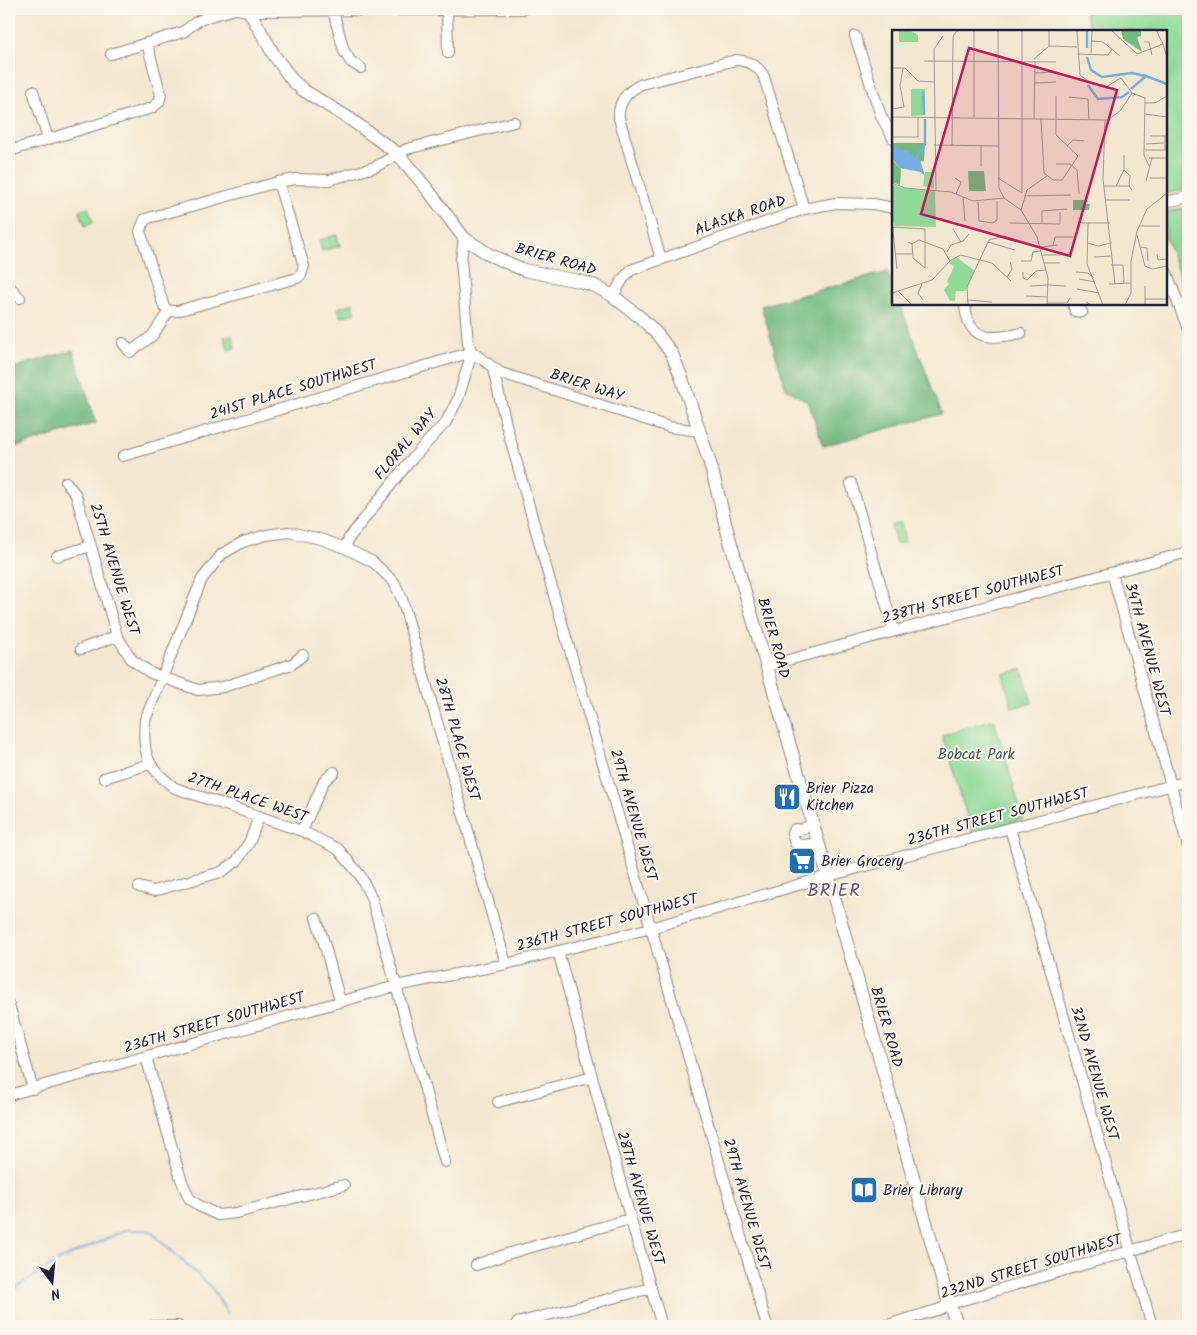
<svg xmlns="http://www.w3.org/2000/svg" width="1197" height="1335" viewBox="0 0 1197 1335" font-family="Kalam,sans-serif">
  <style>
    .green { fill: #8fda97; stroke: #587e69 }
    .forest { fill: #73ba80; stroke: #4a6e5e }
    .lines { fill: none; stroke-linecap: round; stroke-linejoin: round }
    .stream { stroke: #76ade5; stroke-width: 2 }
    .minor-casing { stroke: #8b8485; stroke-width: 12 }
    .major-casing { stroke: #8b8485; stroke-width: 14 }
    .minor { stroke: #fff; stroke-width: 10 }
    .major { stroke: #fff; stroke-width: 12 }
    .labels { text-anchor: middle; stroke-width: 4; stroke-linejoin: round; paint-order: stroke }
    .street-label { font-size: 15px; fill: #22223b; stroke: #fbf7ec }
    .park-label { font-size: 15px; fill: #435957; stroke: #fbf7ec }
    .poi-label { font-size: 15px; fill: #22223b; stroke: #fbf7ec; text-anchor: start }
    .quarter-label { font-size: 18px; letter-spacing: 1px; fill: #5c5371; stroke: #fbf7ec }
    .inset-river { fill: none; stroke: #76ade5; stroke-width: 2.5 }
    .inset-road { fill: none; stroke: #a09894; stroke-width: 1 }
    .view { fill: #c2185b; fill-opacity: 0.15; stroke: #c2185b; stroke-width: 2.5 }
    .inset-edge { fill: none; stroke: #22223b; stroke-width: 2.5 }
  </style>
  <rect width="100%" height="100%" fill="#fbf7ec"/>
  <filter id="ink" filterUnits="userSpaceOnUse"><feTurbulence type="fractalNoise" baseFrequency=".02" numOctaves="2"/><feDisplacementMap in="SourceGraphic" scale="10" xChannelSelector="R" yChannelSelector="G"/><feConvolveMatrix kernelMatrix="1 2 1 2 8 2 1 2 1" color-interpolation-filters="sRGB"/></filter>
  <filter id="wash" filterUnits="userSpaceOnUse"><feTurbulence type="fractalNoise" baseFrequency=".0096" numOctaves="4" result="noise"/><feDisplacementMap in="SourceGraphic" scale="20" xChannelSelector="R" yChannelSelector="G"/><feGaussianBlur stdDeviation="1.12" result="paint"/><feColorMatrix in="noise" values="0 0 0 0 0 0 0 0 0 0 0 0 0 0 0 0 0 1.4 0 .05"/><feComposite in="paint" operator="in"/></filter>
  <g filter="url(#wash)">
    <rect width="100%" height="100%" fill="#f4e7cf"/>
    <!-- green -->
    <path class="green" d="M 1084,9 L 1188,9 L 1188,189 L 1166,194 L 1166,31 L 1091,31 Z
      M 88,207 L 93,223 L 85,226 L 79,210 Z
      M 1188,207 L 1188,301 L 1166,239 L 1166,212 Z
      M 337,235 L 340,246 L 322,251 L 319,240 Z
      M 353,303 L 356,313 L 341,317 L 338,308 Z
      M 232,335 L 235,348 L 228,350 L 224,337 Z
      M 901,523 L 905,542 L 896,544 L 891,526 Z
      M 1022,669 L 1032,703 L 1012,708 L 1003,674 Z
      M 994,719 L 1023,819 L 972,833 L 942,735 Z"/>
    <!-- forest -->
    <path class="forest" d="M 887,272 L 893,287 L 893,304 L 900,304 L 942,414 L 823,446 L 808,402 L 786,389 L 761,306 Z
      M 73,350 L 96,423 L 9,449 L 9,369 Z"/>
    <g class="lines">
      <!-- stream -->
      <path class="stream" d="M 9,1292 L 58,1261 L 125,1230 L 149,1230 L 212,1288 L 228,1314"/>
    </g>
  </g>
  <g filter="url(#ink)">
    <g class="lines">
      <!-- minor casing -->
      <g class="minor-casing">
        <path id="minor" d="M 237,9 L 249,11 L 523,9
          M 333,11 L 344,51 L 351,62 L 361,68
          M 447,11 L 448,53
          M 855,36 L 881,116 L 893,138
          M 111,54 L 183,32 L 196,22 L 207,17 L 235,9
          M 33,91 L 48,139
          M 9,151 L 152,108 L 159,102 L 161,95 L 147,44
          M 1166,202 L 1188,197
          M 464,238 L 461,260 L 468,343 L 472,352
          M 661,259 L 619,118 C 618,102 627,91 642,84 L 736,60 C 749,61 758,65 764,77 L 804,209
          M 1166,271 L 1188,329
          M 9,286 L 20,298
          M 613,296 L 623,279 L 631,270 L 804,209 L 836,203 L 873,204 L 893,208
          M 965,304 C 967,342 992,340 1021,333
          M 1073,304 L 1075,311 L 1082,312
          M 169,311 L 164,307 L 140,231 L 145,219 L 278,182 L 296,179 L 329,180 L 375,167 L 407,149 L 514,122
          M 169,311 L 177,311 L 297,278 L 301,275 L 304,266 L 278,182
          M 123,343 L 130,352 L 152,336 L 169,311
          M 472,352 L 501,373 L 669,427 L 700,431
          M 493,369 L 506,424 L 559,613 L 767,1326
          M 123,456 L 472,352
          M 66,482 L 76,495 L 117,636 L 132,660 L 151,673 L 198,690 L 223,687 L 292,664 L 303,655
          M 851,483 L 894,631
          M 345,548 L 349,538 L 409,462 L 446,422 L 458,399 L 472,352
          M 57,556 L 91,546
          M 1112,573 L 1188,847
          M 81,649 L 117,636
          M 766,666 L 1188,552
          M 104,778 L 150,764
          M 812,824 L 801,830 L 795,829 L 792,833 L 795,843 L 800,845 L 818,844
          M 1010,828 L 1152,1326
          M 302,831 L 324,781 L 334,772
          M 139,887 L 154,891 L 221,872 L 237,861 L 250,841 L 259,816
          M 316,918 L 323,939 L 340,1001
          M 558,951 L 630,1217 L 662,1326
          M 9,1005 L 33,1089
          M 146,1057 L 181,1179 L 189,1198 L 199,1206 L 218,1215 L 236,1213 L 344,1185
          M 9,1095 L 396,986 L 506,964 L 651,928 L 828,876 L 1188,781
          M 498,1102 L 592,1077
          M 445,1162 L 372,899 L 360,875 L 338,849 L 302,831 L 175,788 C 147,767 142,755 145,720 L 202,579 L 222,554 L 243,542 L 266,535 L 289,532 L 321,539 L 345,548 L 373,562 L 394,582 L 402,599 L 506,964
          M 476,1265 L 507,1254 L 630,1219
          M 153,1326 L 178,1326
          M 515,1326 L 517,1323 L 651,1288
          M 884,1326 L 940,1309 L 949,1304 L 1188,1234"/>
      </g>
      <!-- major casing -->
      <g class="major-casing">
        <path id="major" d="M 248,9 L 274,55 L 292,80 L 303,90 L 350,119 L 398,154 L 428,190 L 464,238 L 490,255 L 524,270 L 583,282 L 595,286 L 613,296 L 641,318 L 658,335 L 672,354 L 681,376 L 709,460 L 720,501 L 726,527 L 828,876 L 949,1304 L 958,1326"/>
      </g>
      <!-- minor -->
      <use href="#minor" class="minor"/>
      <!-- major -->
      <use href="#major" class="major"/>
    </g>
  </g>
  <!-- icons -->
  <defs>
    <g id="restaurant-square" transform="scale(1.4375)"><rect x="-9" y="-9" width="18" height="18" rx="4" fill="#1f6fb2" stroke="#fbf7ec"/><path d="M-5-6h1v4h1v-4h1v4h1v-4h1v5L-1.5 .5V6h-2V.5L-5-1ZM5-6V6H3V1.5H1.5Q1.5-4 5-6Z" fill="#fff"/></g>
    <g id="supermarket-square" transform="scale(1.4375)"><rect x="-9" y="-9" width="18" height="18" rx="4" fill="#1f6fb2" stroke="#fbf7ec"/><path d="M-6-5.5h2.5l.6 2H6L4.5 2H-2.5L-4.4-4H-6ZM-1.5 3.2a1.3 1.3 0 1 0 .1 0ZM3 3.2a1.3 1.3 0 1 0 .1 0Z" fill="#fff"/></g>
    <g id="library-square" transform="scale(1.4375)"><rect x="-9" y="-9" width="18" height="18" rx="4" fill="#1f6fb2" stroke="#fbf7ec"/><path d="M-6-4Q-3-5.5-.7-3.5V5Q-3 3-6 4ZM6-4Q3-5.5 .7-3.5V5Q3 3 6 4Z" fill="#fff"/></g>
  </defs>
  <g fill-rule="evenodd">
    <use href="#restaurant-square" x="787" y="797"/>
    <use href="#supermarket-square" x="802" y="861"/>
    <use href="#library-square" x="864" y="1190"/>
  </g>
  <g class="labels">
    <!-- street labels -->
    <g class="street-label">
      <text transform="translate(740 215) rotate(-19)" y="5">ALASKA ROAD</text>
      <text transform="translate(556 259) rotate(16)" y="5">BRIER ROAD</text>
      <text transform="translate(587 385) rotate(18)" y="5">BRIER WAY</text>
      <text transform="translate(293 389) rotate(-17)" y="5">241ST PLACE SOUTHWEST</text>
      <text transform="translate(405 444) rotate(-50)" y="5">FLORAL WAY</text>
      <text transform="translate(115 569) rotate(73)" y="5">25TH AVENUE WEST</text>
      <text transform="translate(973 594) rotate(-15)" y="5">238TH STREET SOUTHWEST</text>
      <text transform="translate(774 638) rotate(74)" y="5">BRIER ROAD</text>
      <text transform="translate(1148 649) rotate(75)" y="5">34TH AVENUE WEST</text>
      <text transform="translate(458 739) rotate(74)" y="5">28TH PLACE WEST</text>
      <text transform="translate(248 797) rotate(19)" y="5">27TH PLACE WEST</text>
      <text transform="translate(634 815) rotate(74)" y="5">29TH AVENUE WEST</text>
      <text transform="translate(998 816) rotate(-15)" y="5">236TH STREET SOUTHWEST</text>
      <text transform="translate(607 922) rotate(-15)" y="5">236TH STREET SOUTHWEST</text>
      <text transform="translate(214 1022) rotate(-16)" y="5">236TH STREET SOUTHWEST</text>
      <text transform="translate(887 1027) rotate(74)" y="5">BRIER ROAD</text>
      <text transform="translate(1095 1073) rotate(74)" y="5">32ND AVENUE WEST</text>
      <text transform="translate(641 1198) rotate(74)" y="5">28TH AVENUE WEST</text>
      <text transform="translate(747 1204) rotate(74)" y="5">29TH AVENUE WEST</text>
      <text transform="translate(1031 1266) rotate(-17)" y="5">232ND STREET SOUTHWEST</text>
    </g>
    <!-- park labels -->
    <g class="park-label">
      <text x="976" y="759">Bobcat Park</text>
    </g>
    <!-- poi labels -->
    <g class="poi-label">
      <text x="806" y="793">Brier Pizza<tspan x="806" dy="17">Kitchen</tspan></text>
      <text x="821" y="866">Brier Grocery</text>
      <text x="883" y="1195">Brier Library</text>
    </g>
    <!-- quarter labels -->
    <g class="quarter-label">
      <text x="834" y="896">BRIER</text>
    </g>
  </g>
  <!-- overview -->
  <g transform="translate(892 30)">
    <rect width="275" height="275" fill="#f4e7cf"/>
    <path d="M 7,0 L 17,0 L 26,5 L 26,12 L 7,12 ZM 19,59 L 33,59 L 33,85 L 19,86 ZM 33,142 L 41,142 L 42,158 L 31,156 ZM 0,154 L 10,158 L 43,161 L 44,197 L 3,196 L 0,190 ZM 64,227 L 83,241 L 73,261 L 64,261 L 63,271 L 58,271 L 52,260 L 57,254 L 55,251 L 62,237 L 57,233 Z" fill="#8fda97"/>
    <path d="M 229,0 L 249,0 L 249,6 L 245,7 L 250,22 L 231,9 ZM 0,113 L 33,113 L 32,131 L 28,132 L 0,117 ZM 0,130 L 9,139 L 8,155 L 0,152 ZM 76,141 L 92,141 L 94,161 L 77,161 ZM 181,170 L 193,170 L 193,174 L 198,174 L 197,180 L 181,180 Z" fill="#73ba80"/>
    <path d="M 0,117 L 16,121 L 29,133 L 33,146 L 29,142 L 8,138 L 0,129 Z" fill="#76ade5"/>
    <path class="inset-river" d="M 195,1 L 195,18M 195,27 L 199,40 L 210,47 L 240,43 L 254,46M 196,55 L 206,69 L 230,67 L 237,62M 239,59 L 254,46 L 275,54M 31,61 L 32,85M 23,129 L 33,114 L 33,89"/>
    <path class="inset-road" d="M 106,0 L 107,158 L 112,168 L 129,180 L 145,207 L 156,248 L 155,275M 157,0 L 157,16M 185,0 L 188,45 L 200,54 L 214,57 L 229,48 L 240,63M 219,0 L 245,24 L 271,14 L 275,28M 264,0 L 271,14M 200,11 L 211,12 L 228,26M 252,12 L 257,12 L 260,25M 157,16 L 185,17M 199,23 L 200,0M 185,24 L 216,25 L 220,19M 142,29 L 157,16M 32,31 L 164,32M 0,38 L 13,38 L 26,51 L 42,52M 143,43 L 162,42M 143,53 L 164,52M 240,63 L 253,68 L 252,125 L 257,136M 164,66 L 164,105 L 186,126M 177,67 L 196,69 L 197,90M 253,73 L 263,73 L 275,66M 1,79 L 12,77 L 8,56 L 11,38M 253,84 L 275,87M 0,87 L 216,90 L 229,80 L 240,63M 82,87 L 82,0M 142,88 L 143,31M 149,89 L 152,143 L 161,150 L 170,150 L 186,126M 213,90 L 211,149 L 223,254M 258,106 L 275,106M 0,107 L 26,107 L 26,87M 254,114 L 272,113M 42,115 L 107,116M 60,115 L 61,6 L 66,0M 89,116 L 89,136M 175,116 L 181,110 L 192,111M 253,120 L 273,120 L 273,106M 257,128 L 275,128M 164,134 L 178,134 L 185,140 L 187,164M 232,140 L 238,146 L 237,156M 63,148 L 69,152 L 64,164M 106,148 L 130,163M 258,148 L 275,148M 254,151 L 260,128M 0,153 L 13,158 L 59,162 L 81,171 L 112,168M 212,156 L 237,156 L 240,160M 224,156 L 232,140 L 232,125M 44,160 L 42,19 L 51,6M 130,163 L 130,0M 132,166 L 179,165M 71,167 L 73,191M 214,170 L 238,170M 86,172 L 87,191 L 101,193 L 105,190 L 105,171M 129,180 L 135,160 L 155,146M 186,188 L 190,193 L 218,193M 0,192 L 5,239M 118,193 L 168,194 L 168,182M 196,193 L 195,234 L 211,275M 150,194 L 150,181 L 175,179M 248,196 L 268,196M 0,197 L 33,199 L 33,238 L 21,228 L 20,214M 61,199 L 69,212M 245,205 L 253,236 L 260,239 L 275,236M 16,212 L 20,214 L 27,210 L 51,219 L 58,231M 96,212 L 123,220M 196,213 L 206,216 L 220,213M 161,215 L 163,207 L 182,207M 249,217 L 255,218 L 256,231M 55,222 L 59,215 L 71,211 L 77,204M 4,224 L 21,224M 265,224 L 266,230 L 275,229M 150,225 L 168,225M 202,227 L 219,226M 129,231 L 139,231 L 141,222 L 149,221M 152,233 L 168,233M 219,235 L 231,235 L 232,254M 131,242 L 131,248 L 135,250 L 144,241 L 154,240M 184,242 L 196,243 L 202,248M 115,247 L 120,239 L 118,232M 187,249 L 203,252M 30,254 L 26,263 L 31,270M 217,254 L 239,253M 156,255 L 174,256M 138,256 L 156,255M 185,259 L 207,263M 6,261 L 19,274M 0,263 L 40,250 L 58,231 L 68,225 L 100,233 L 119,251M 134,266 L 155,267M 253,269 L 275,269M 75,270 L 100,272M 155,273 L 175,273 L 178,268M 76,275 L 75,257 L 97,210 L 112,206 L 149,217 L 166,215M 183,275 L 198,274 L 194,272M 233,275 L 239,263 L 239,231 L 245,201 L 255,179 L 275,163M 253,275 L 253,256"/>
    <path class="view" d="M 77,18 L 225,60 L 178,226 L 29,184 Z"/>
    <rect width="275" height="275" class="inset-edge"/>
  </g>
  <!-- margin -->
  <rect width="1197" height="1335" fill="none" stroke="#fbf7ec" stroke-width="30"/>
  <!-- north arrow -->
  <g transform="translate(52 1282) rotate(164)" stroke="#fbf7ec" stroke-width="4" paint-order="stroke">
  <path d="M0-4L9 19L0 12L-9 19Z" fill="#22223b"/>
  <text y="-8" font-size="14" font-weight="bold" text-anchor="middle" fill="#22223b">N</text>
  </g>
</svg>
